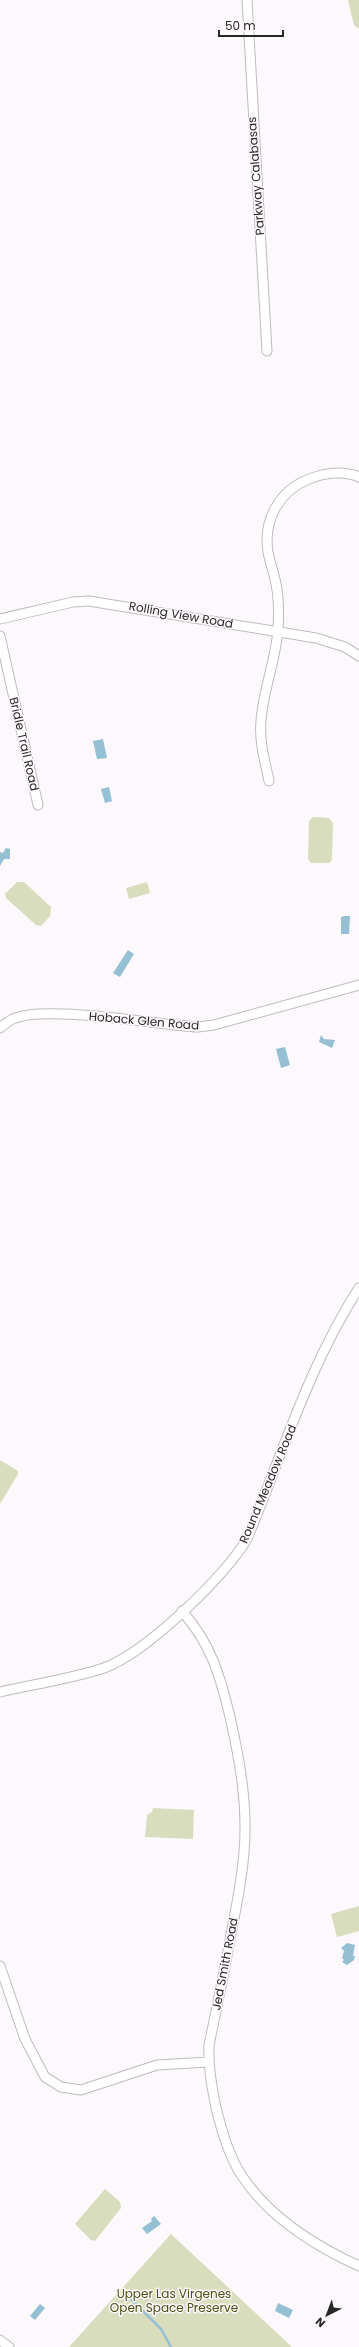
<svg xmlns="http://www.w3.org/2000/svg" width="359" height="2347" viewBox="0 0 359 2347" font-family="Poppins,sans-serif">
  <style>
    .green { fill: #d8ddbd }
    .water { fill: #95c0d4 }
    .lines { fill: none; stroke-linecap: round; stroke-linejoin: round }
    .stream { stroke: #95c0d4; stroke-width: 2.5 }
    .minor-casing { stroke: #bfbbbf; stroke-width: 11 }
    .minor { stroke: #fff; stroke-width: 9 }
    .labels { text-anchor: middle; stroke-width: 3; stroke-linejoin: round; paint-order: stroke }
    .street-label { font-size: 12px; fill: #282728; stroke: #fcf8fc }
    .park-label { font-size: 12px; fill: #4b5010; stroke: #fcf8fc }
  </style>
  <rect width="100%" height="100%" fill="#fcf8fc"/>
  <!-- green -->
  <path class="green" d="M 348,0 L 359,0 L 359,29 L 354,25 Z
    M 313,817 L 329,818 L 333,823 L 332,860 L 329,863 L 311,863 L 308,859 L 309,821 Z
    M 17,882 L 24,882 L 51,907 L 50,916 L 41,926 L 36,925 L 6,898 L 5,894 Z
    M 147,882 L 150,893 L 129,899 L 126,888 Z
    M 0,1460 L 18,1471 L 18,1474 L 0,1504 Z
    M 153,1808 L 194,1810 L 193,1839 L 145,1837 L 147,1815 L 152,1812 Z
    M 359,1906 L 359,1931 L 337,1937 L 331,1914 Z
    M 105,2189 L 120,2202 L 121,2208 L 95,2241 L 91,2240 L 75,2224 Z
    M 171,2234 L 292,2347 L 69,2347 Z"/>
  <!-- water -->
  <path class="water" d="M 103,739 L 107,758 L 97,759 L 93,741 Z
    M 109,787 L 112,801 L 105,803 L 101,789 Z
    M 6,848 L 10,849 L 10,859 L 4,859 L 0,866 L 0,852 L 3,853 Z
    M 344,916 L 350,916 L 349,934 L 341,934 L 341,917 Z
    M 128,950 L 134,954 L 120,977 L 113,973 Z
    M 321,1035 L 324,1039 L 335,1040 L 332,1048 L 319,1042 Z
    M 285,1047 L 290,1065 L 281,1068 L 276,1049 Z
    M 347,1943 L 355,1945 L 353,1956 L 355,1956 L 354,1960 L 347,1965 L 342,1962 L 344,1960 L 342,1958 L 344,1951 L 341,1948 Z
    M 154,2216 L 161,2224 L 147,2234 L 142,2228 L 152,2221 L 151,2219 Z
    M 278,2303 L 293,2310 L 289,2318 L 275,2311 Z
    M 40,2304 L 45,2308 L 35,2320 L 30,2316 Z"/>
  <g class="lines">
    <!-- stream -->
    <path class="stream" d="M 127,2295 L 161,2329 L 171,2347"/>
    <!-- minor casing -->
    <g class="minor-casing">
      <path id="minor" d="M 247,0 L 267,351
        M 0,619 L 73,602 L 89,601 L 316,638 L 345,647 L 359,656
        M 0,636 L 38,805
        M 269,781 C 265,761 259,742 261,721 C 263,690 276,660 278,629 C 279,614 279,599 276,584 C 274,573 270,563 268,552 C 263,520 279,491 309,479 C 324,473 344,470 359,477
        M 0,1028 C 4,1025 8,1021 13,1019 C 43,1004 159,1025 198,1027 L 214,1025 L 359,985
        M 182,1611 C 211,1644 220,1675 230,1717 C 240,1761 248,1806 244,1852 C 242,1878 237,1904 232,1929 C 225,1968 217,2007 209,2045 C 208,2067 212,2087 216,2108 C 222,2131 229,2157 242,2176 C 269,2217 315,2246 359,2266
        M 0,1692 C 34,1684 71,1679 104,1668 C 145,1653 225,1577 247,1539 C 282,1455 309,1365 359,1288
        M 0,1966 L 25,2039 L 45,2077 L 61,2087 L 81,2090 L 157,2065 L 209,2062
        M 0,2340 L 9,2347"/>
    </g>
    <!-- minor -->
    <use href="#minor" class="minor"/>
  </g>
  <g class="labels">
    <!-- street labels -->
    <g class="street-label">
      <text transform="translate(256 176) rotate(-94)" y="4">Parkway Calabasas</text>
      <text transform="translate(181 615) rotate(10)" y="4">Rolling View Road</text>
      <text transform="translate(24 744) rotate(77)" y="4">Bridle Trail Road</text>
      <text transform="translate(144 1021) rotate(5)" y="4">Hoback Glen Road</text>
      <text transform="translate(268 1484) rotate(-67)" y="4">Round Meadow Road</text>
      <text transform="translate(225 1964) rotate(-79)" y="4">Jed Smith Road</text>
    </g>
    <!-- park labels -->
    <g class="park-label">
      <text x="174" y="2298">Upper Las Virgenes<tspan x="174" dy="14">Open Space Preserve</tspan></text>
    </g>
  </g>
  <!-- north arrow -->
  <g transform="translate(327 2315) rotate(222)" stroke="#fcf8fc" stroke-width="3" paint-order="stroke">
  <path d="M0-3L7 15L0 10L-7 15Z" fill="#282728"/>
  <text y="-6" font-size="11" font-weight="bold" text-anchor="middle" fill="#282728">N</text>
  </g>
  <!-- scale -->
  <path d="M219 30v6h64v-6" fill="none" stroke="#282728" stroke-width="2"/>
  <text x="225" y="30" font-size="12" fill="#282728" stroke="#fcf8fc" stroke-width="3" paint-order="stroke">50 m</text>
</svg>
